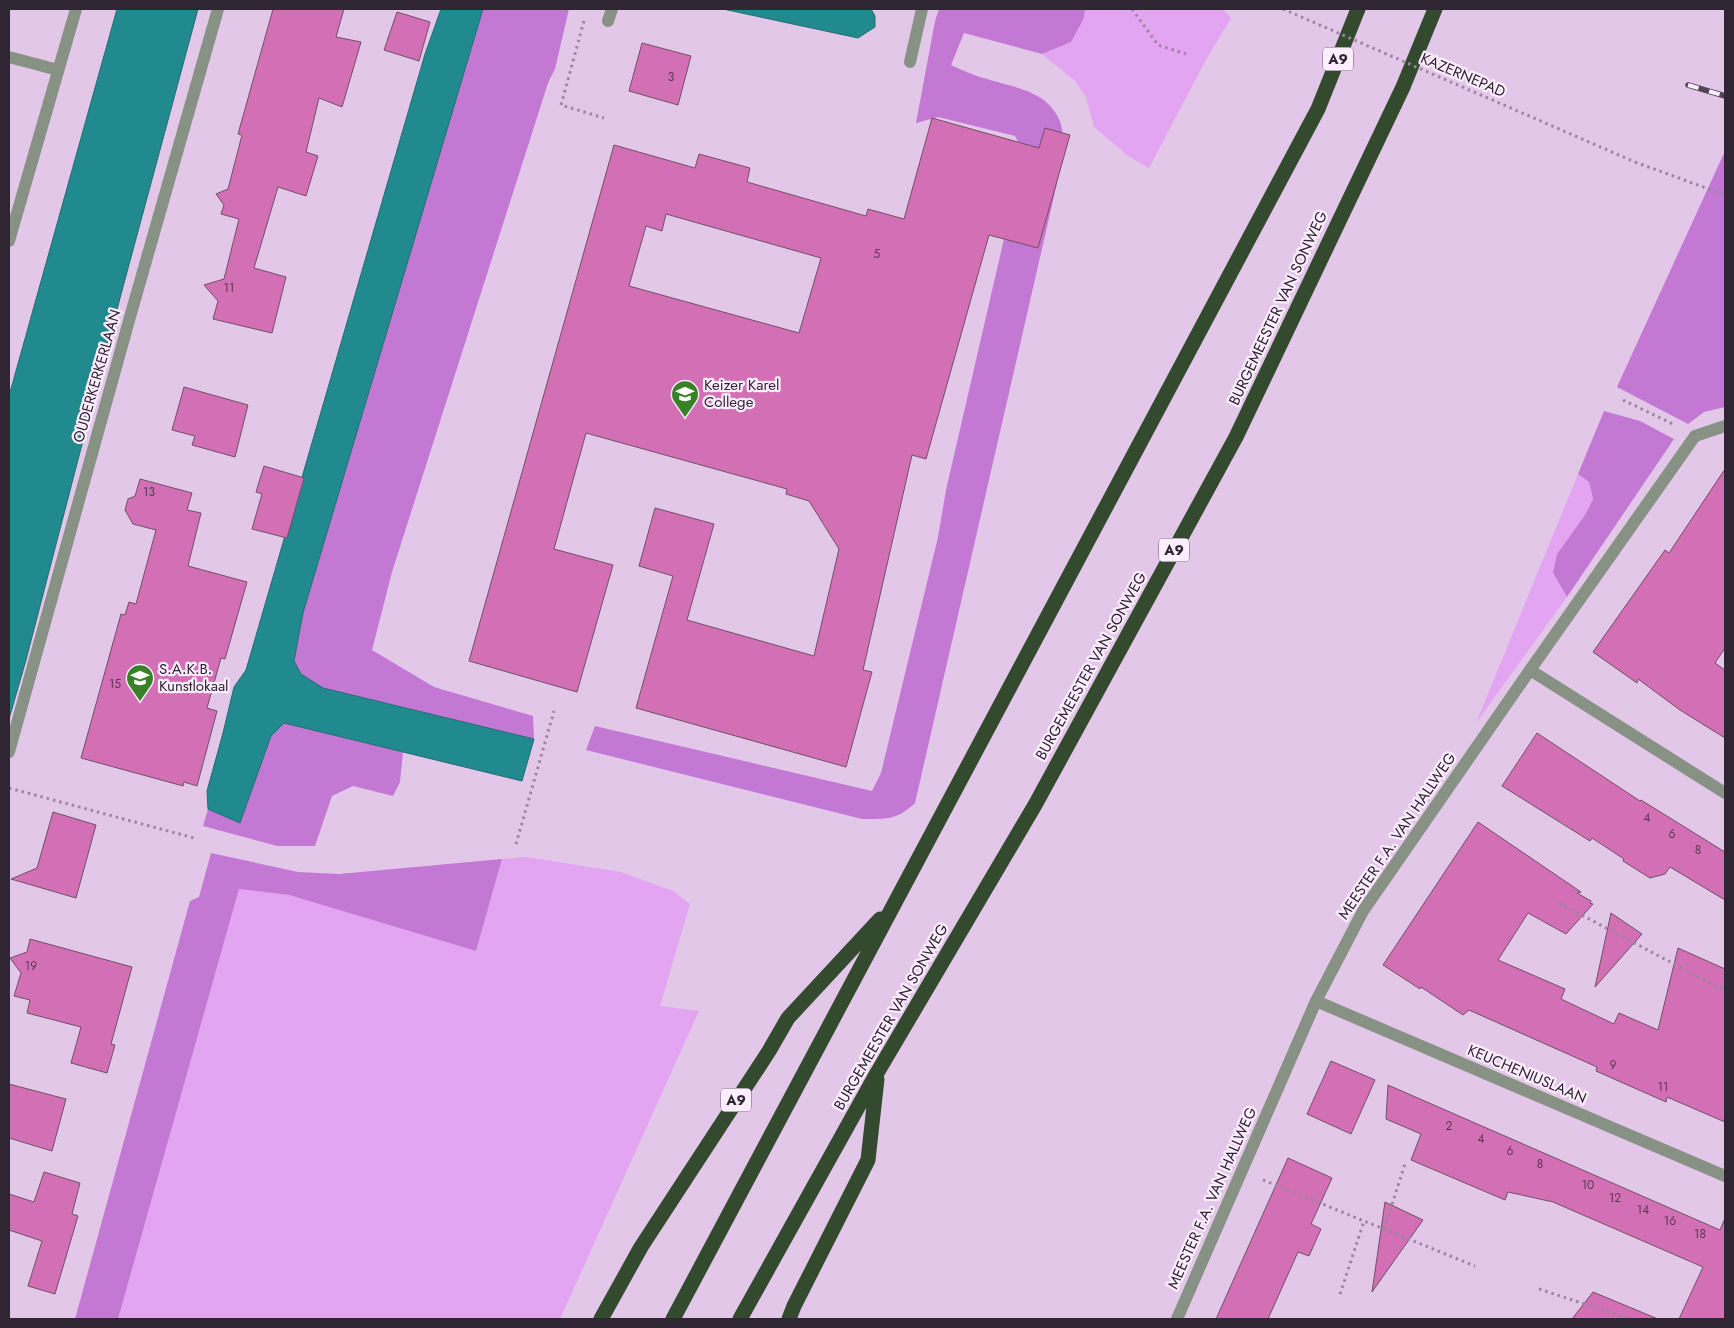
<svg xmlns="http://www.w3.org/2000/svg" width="1734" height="1328" viewBox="0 0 1734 1328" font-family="Jost,sans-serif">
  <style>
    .green { fill: #e3a5f1 }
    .forest { fill: #c379d4 }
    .water { fill: #208a8f; stroke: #256c73 }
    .building { fill: #d36fb4; stroke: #715065; fill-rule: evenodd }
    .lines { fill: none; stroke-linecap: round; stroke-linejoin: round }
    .path { stroke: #9b86a0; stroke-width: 3; stroke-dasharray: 2.5 4; stroke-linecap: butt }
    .minor { stroke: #879284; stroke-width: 12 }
    .motorway { stroke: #334a2e; stroke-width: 15 }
    .rail-casing { stroke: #524455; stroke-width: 5.5 }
    .rail { stroke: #fcedff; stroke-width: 4; stroke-dasharray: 11; stroke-linecap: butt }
    .path-bridge { stroke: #9b86a0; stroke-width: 3; stroke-dasharray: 2.5 4; stroke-linecap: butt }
    .labels { text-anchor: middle; stroke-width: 4.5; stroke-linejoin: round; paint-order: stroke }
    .number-label { font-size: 12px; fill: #593852 }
    .shield { fill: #fcedff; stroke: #6d6170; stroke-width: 1 }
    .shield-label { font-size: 14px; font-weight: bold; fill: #302532 }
    .street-label { font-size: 15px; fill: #302532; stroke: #fcedff }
    .poi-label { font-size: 15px; fill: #302532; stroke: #fcedff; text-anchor: start }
  </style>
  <rect width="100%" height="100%" fill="#e3c7e9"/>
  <!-- green -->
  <path class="green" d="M 1085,9 L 1223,9 L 1231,18 L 1207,58 L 1149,168 L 1128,156 L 1094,127 L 1086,97 L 1075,81 L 1042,54 L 1071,42 L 1084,18 Z
    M 1578,474 L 1589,482 L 1593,499 L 1585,515 L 1557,554 L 1553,574 L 1567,597 L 1476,723 Z
    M 526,857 L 621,872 L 673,891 L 690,904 L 660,1006 L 699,1011 L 560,1319 L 118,1319 L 239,889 L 289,895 L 476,951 L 502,859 Z"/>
  <!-- forest -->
  <path class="forest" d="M 483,9 L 569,9 L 555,69 L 548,83 L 392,572 L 372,650 L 434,687 L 533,716 L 534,739 L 322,688 L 301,674 L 294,661 L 303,613 Z
    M 939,9 L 1085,9 L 1084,18 L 1071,42 L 1042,54 L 964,33 L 951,65 C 962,70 975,76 987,79 C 1015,88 1045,90 1059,119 C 1064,130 1063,145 1063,157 L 915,803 C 897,820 887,819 862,819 L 586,750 L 595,726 L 872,791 L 881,773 L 938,537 L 946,490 L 1013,200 L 1032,168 L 1015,136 L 938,117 L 916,123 L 935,21 Z
    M 1725,151 L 1725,407 L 1704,412 L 1688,424 L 1617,387 Z
    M 1604,411 L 1640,421 L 1674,439 L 1567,597 L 1553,573 L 1557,554 L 1585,515 L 1593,499 L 1589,482 L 1578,474 Z
    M 284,723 L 403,752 L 400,782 L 393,796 L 353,786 L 332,796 L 315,846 L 277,846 L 203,826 L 208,809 L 240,823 L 271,736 Z
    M 211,853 L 298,872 L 339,874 L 502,859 L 476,951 L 289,895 L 239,889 L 118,1319 L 75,1319 L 190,901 L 199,897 Z"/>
  <!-- water -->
  <path class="water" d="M 117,9 L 198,9 L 120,298 L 26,660 L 9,719 L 9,396 Z
    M 441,9 L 483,9 L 303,613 L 294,661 L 301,674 L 323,688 L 534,739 L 522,781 L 284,723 L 271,736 L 240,823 L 208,809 L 207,791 L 223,733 L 234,687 L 246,670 L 425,54 Z
    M 723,9 L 871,9 L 875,16 L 875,27 L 858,38 Z"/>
  <!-- building -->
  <path class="building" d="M 273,9 L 344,9 L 336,37 L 361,42 L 342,107 L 319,98 L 306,152 L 318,156 L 306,196 L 278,187 L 254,268 L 286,277 L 272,333 L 213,319 L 218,301 L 204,285 L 224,279 L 239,219 L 221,214 L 224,205 L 216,194 L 228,189 L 242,135 L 238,134 Z
    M 397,12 L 430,22 L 419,61 L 384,50 Z
    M 642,43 L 691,56 L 678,105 L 629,91 Z
    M 932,118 L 1039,148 L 1045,128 L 1070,135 L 1038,248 L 989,235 L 926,459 L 912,455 L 863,670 L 872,672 L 846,767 L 636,708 L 673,576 L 639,566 L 655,508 L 714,524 L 687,620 L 814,656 L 839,549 L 809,501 L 786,494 L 787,489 L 586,433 L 554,549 L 613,565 L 577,692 L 469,661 L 614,145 L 695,168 L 699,154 L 750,168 L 747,182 L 866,216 L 868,209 L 904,219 ZM 666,214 L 821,258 L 799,333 L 629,286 L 646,226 L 662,231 Z
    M 184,387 L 248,405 L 235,457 L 192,445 L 195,436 L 172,430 Z
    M 264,466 L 304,478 L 287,538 L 252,529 L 262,494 L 256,492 Z
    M 1725,469 L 1725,648 L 1715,663 L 1725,670 L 1725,738 L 1680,710 L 1638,679 L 1637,683 L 1593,652 L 1665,550 L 1669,553 Z
    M 140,479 L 192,493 L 187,510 L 201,513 L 188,566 L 247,582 L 225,659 L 221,658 L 207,708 L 217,711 L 197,786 L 184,782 L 183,786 L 81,758 L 121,614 L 125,615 L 129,602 L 136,604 L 156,530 L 133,524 L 125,510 L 128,499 L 135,496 Z
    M 1537,733 L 1640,801 L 1641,800 L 1725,852 L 1725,900 L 1670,867 L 1665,874 L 1650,878 L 1623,861 L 1624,859 L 1592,838 L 1590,841 L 1502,786 Z
    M 53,812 L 96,825 L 76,898 L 11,879 L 37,868 Z
    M 1478,822 L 1581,892 L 1577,893 L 1591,901 L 1590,903 L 1593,904 L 1566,934 L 1528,913 L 1498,960 L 1565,989 L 1561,999 L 1614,1024 L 1619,1013 L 1658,1030 L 1678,948 L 1725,969 L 1725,1122 L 1667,1097 L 1666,1102 L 1596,1071 L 1597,1067 L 1469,1010 L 1463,1015 L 1421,987 L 1420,989 L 1383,965 Z
    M 1611,913 L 1642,934 L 1595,987 Z
    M 30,939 L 132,967 L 111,1044 L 115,1045 L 107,1073 L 71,1063 L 81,1027 L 27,1013 L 30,1000 L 14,996 L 21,973 L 10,958 L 27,952 Z
    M 1331,1061 L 1375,1080 L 1351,1134 L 1307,1114 Z
    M 9,1084 L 66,1099 L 52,1151 L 9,1138 Z
    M 1388,1085 L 1720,1230 L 1725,1218 L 1725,1319 L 1679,1319 L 1703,1267 L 1553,1202 L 1508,1192 L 1505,1200 L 1411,1160 L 1421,1134 L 1386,1119 Z
    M 1288,1158 L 1332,1178 L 1311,1224 L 1321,1229 L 1309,1256 L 1298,1252 L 1268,1319 L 1216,1319 Z
    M 44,1172 L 80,1183 L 72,1214 L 78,1216 L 55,1294 L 28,1286 L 42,1241 L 9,1230 L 9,1194 L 34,1202 Z
    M 1385,1202 L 1423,1220 L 1372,1292 Z
    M 1593,1292 L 1658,1319 L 1572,1319 Z"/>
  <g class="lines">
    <!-- path -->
    <path class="path" d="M 1132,9 L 1158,45 L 1186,54
      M 584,21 L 561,105 L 604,118
      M 1635,162 L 1725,195
      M 1623,400 L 1675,425
      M 9,788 L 194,838
      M 516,844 L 554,711
      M 1559,903 L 1725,991
      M 1263,1180 L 1475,1266
      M 1384,1229 L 1406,1161
      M 1539,1289 L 1630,1319
      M 1340,1294 L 1364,1221"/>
    <!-- minor -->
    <path class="minor" d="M 608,21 L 612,9
      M 9,57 L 58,70
      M 910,62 L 922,9
      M 9,241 L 76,9
      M 1530,670 L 1725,793
      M 9,752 L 130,317 L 218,9
      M 1316,1001 L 1725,1176
      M 1177,1319 L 1316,1001 L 1363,911 L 1530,670 L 1695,436 L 1725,426"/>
    <!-- motorway -->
    <path class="motorway" d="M 601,1319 L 641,1247 L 769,1051 L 788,1018 L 880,919
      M 673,1319 L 1318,109 L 1358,9
      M 740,1319 L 877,1073 L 1035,805 L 1236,437 L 1403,87 L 1435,9
      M 789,1319 L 794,1306 L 868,1160 L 877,1079"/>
    <!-- rail casing -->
    <g class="rail-casing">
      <path id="rail" d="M 1688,85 L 1725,96"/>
    </g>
    <!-- rail -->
    <use href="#rail" class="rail"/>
    <!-- path-bridge -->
    <path class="path-bridge" d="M 1283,9 L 1635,162"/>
  </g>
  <!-- icons -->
  <defs>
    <g id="school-pin" transform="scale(1.4375)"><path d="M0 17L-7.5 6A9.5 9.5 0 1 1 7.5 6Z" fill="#388127" stroke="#fcedff"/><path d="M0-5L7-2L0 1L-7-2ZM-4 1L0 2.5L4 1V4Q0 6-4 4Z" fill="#fff"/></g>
  </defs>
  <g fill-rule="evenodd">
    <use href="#school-pin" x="685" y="394"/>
    <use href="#school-pin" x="140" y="678"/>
  </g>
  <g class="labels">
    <!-- number labels -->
    <g class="number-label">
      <text x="671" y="81">3</text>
      <text x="877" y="258">5</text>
      <text x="229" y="292">11</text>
      <text x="149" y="496">13</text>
      <text x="115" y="688">15</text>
      <text x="1647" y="822">4</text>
      <text x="1672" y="838">6</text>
      <text x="1698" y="854">8</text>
      <text x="31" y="970">19</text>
      <text x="1613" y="1069">9</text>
      <text x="1663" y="1091">11</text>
      <text x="1449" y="1130">2</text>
      <text x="1481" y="1143">4</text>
      <text x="1510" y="1155">6</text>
      <text x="1540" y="1168">8</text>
      <text x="1588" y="1189">10</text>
      <text x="1615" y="1202">12</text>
      <text x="1643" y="1214">14</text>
      <text x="1670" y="1225">16</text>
      <text x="1700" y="1238">18</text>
    </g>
    <!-- shield labels -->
    <g class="shield">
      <rect x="1323" y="47.5" width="30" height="23" rx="4"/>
      <rect x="1159" y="538.5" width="30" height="23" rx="4"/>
      <rect x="721" y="1088.5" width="30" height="23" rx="4"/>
    </g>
    <g class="shield-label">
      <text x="1338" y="64">A9</text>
      <text x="1174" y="555">A9</text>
      <text x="736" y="1105">A9</text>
    </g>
    <!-- street labels -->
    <g class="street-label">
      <text transform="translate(1463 75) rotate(23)" y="5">KAZERNEPAD</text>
      <text transform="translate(1278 308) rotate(-65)" y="5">BURGEMEESTER VAN SONWEG</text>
      <text transform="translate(97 376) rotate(-74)" y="5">OUDERKERKERLAAN</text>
      <text transform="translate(1091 666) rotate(-61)" y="5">BURGEMEESTER VAN SONWEG</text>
      <text transform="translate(1397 836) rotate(-56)" y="5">MEESTER F.A. VAN HALLWEG</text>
      <text transform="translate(891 1017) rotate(-60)" y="5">BURGEMEESTER VAN SONWEG</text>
      <text transform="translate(1527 1074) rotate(23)" y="5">KEUCHENIUSLAAN</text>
      <text transform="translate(1212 1198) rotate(-66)" y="5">MEESTER F.A. VAN HALLWEG</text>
    </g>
    <!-- poi labels -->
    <g class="poi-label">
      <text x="704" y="390">Keizer Karel<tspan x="704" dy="17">College</tspan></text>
      <text x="159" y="674">S.A.K.B.<tspan x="159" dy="17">Kunstlokaal</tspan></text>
    </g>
  </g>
  <!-- border -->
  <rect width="1734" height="1328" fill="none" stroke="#302532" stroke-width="20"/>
</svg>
